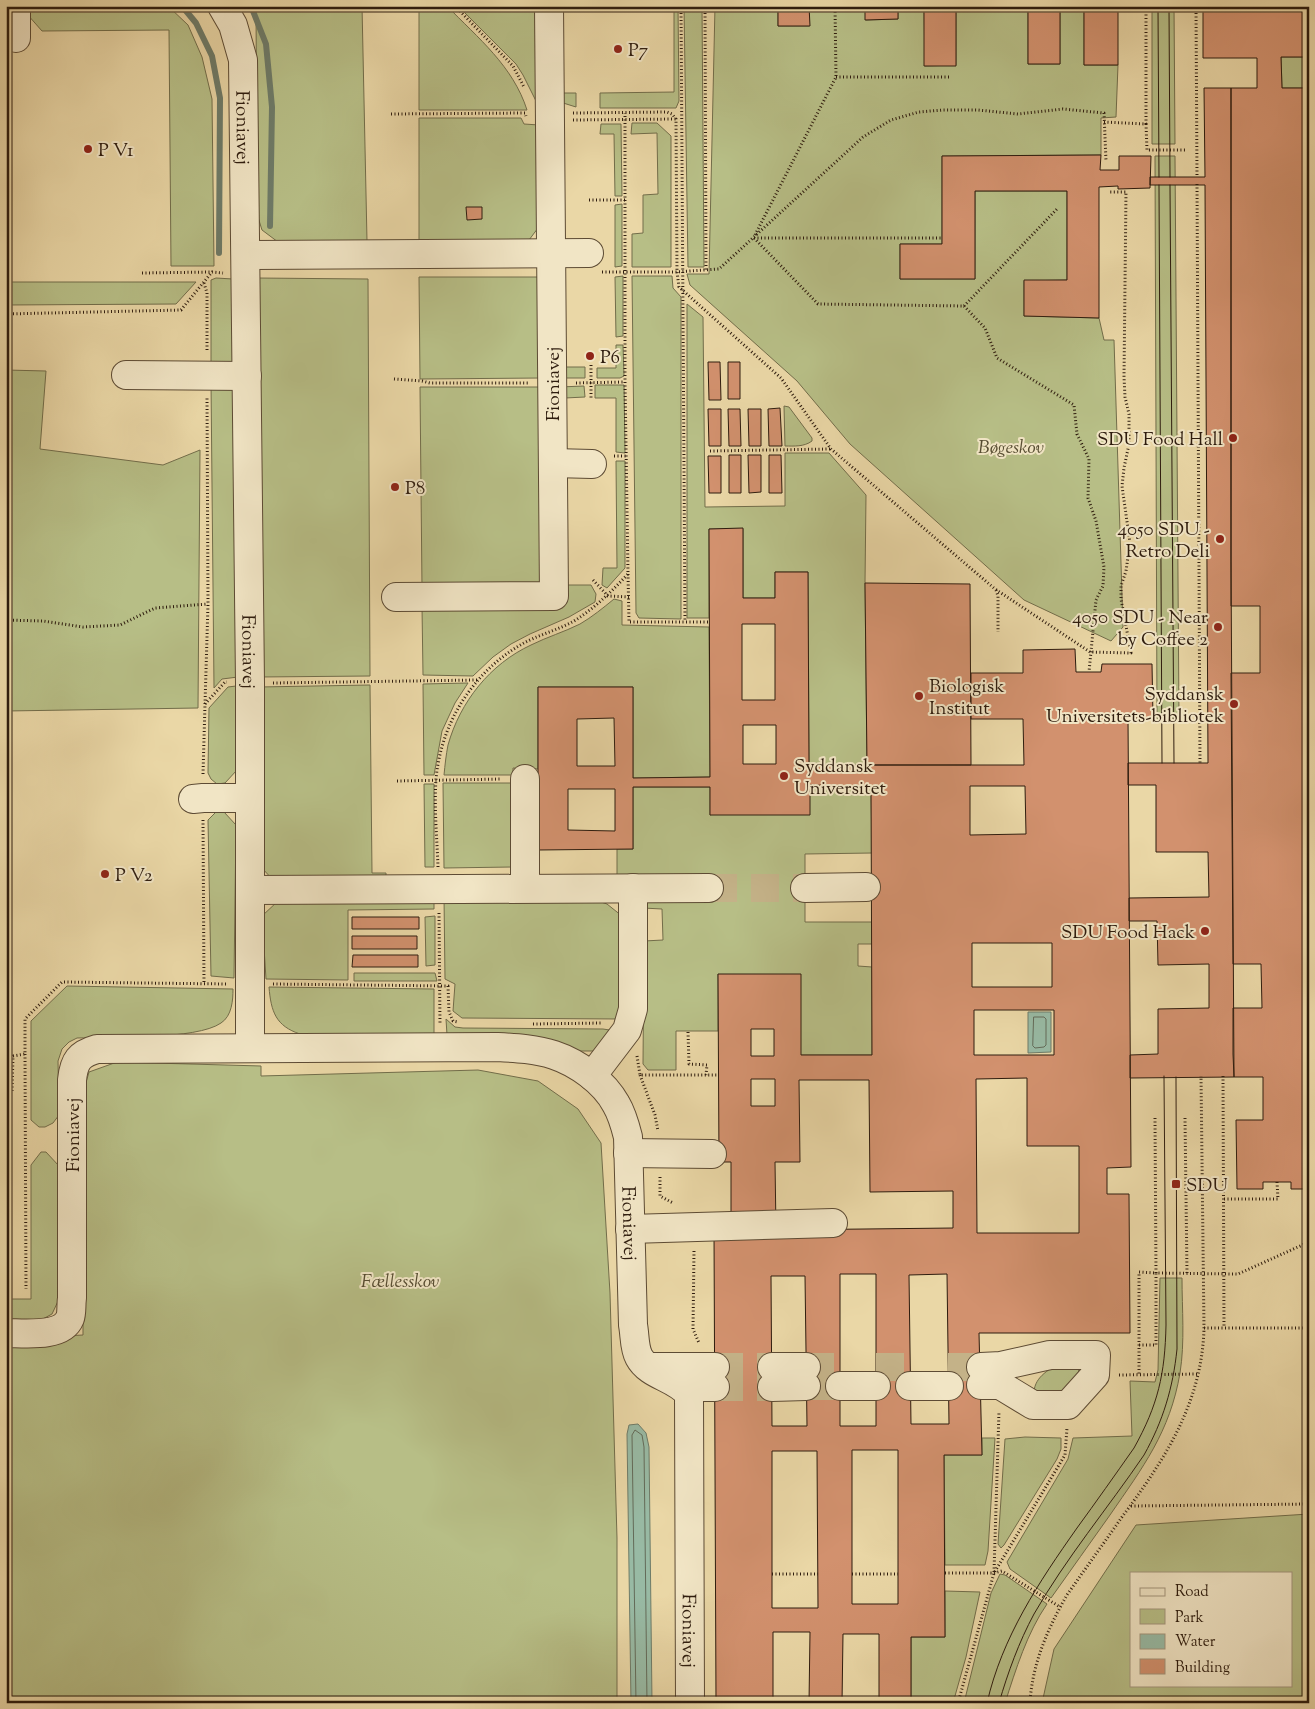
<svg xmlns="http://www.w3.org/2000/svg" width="1315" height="1709" viewBox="0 0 1315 1709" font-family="'Sorts Mill Goudy',serif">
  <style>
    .green { fill: #b7be86; stroke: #726d4a; fill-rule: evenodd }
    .water { fill: #98baa4; stroke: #6e7b68 }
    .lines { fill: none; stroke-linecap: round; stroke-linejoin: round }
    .shore { stroke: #636b59; stroke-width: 1 }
    .stream { stroke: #6e7b68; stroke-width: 6 }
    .building { fill: #d2916e; stroke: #2e1c0e; fill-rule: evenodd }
    .minor-tunnel { stroke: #c4b288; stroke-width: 28; stroke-dasharray: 28 14; stroke-linecap: butt }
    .minor-casing { stroke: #5d4b34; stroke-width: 30 }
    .path { stroke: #2e1c0e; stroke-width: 3; stroke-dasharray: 1 2.5; stroke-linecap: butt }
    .minor { stroke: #f1e5c5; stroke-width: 28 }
    .tram { stroke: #2e1c0e; stroke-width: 1 }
    .poi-dot { fill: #8f2418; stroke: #f1e5c5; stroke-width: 2 }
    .labels { text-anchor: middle; stroke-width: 4; stroke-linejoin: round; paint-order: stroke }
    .poi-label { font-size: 19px; fill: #2e1c0e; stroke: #f1e5c5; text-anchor: start }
    .street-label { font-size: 19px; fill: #2e1c0e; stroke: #f1e5c5 }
    .park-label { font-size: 19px; font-style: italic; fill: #574d32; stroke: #f1e5c5 }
  </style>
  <rect width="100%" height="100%" fill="#ead7a6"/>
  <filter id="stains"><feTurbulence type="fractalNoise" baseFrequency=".004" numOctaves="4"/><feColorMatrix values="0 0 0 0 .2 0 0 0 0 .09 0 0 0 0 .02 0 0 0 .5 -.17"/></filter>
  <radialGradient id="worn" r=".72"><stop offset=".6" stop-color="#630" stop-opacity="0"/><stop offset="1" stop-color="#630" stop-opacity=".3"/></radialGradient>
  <!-- green -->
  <path class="green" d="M 28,6 L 168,6 L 188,25 L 202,57 L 212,99 L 214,266 L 171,266 L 169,30 L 42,31 L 27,14 Z
    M 256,6 L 362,6 L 367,241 L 278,242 L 262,230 L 257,214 Z
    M 419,6 L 447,6 C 478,38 513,66 527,110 L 419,110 Z
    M 458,6 L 540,6 L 540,109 L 523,75 L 516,64 Z
    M 674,6 L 678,6 L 679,101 L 676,108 L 600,108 L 600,93 L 674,92 Z
    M 684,6 L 702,6 L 704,267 L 688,267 Z
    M 715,6 L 778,6 L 778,26 L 809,26 L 809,6 L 865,6 L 866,20 L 898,19 L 898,6 L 924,6 L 925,66 L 956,65 L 956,6 L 1028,6 L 1028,64 L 1060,64 L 1060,6 L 1084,6 L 1084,65 L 1118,65 L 1116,117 L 1101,118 L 1101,155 L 942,156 L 942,244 L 900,244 L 900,279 L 975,279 L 975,191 L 1067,191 L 1067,280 L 1024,281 L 1024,316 L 1099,318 L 1104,340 L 1114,340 L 1123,627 L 1111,641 L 1024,600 L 850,444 L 797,381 L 690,285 L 687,274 L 709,274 Z
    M 1152,6 L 1174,6 L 1175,144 L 1152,144 Z
    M 1281,57 L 1309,57 L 1309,88 L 1282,88 Z
    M 562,93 L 576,93 L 576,107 L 560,102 Z
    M 419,118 L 521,118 L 524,124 L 539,125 L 538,228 L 529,240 L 419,245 Z
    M 632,123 L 657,123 L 671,136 L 671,267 L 632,267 L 632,234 L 643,233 L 643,195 L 658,194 L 657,133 L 631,134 Z
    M 601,124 L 621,124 L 622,196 L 615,196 L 614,134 L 600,134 Z
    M 1155,156 L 1175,156 L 1179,718 L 1157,719 Z
    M 622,204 L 622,266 L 615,267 L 615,205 Z
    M 623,276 L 623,336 L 616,337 L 615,277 Z
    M 632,276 L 672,276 L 673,288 L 681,297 L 681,619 L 639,618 L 636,613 Z
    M 419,277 L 537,277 L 541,280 L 542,378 L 420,379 Z
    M 216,278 L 233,279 L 234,369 L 211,369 L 211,280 Z
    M 257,278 L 368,279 L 370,676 L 259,677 Z
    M 6,282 L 196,282 L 176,304 L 6,305 Z
    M 687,304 L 703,317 L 705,507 L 785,506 L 785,453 L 829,453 L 866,495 L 865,583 L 867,765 L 809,765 L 808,572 L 775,572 L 775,598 L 743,598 L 743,529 L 709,529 L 709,618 L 687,618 Z
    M 616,345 L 623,345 L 624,376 L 620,378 L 597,378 L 597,368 L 616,368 Z
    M 564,367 L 585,367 L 585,378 L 564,378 Z
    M 6,370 L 46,371 L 40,449 L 163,465 L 200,450 L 198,708 L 6,711 Z
    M 211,382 L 234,385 L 238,677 L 222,679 L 214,688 Z
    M 595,385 L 624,385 L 625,453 L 616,452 L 616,398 L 595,398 Z
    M 584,386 L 585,397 L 565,398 L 566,455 L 559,387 Z
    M 420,387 L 542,387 L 544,587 L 422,588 Z
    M 784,406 L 789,407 L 812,438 L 812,441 C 804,447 794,446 785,446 Z
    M 616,461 L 625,461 L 625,568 L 607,588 L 602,585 L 603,568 L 617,568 Z
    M 566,476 L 567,585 L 591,585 L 596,594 L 595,602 L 569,617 L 530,634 L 511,644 L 493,657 L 473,676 L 423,675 L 422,607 L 560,606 Z
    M 614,599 L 622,601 L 622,625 L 709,627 L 710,777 L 633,778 L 633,687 L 538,687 L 538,769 L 513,768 L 513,775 L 444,775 C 445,765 446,755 448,745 C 460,702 490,664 531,645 C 547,637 564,632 580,624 C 592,617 603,608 614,599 Z
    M 468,683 L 455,703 L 442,731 L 434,775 L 424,775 L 423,684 Z
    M 370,685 L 372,873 L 386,873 L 386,878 L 275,882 L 260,866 L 259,687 Z
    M 236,686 L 237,770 L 225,783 L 217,784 L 211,779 L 208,773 L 209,708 L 228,687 Z
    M 443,783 L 514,783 L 513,867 L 444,868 Z
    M 424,784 L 434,784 L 434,867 L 425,867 Z
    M 810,785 L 871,786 L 872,853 L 805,854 L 805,922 L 872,922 L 872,944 L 858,944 L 858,966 L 872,967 L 872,1055 L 801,1055 L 718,974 L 718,1031 L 676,1031 L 676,1070 L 648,1070 L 643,1064 L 644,941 L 663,940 L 662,909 L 643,908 L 617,876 L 617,849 L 633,849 L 633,787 L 710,787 L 710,815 Z
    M 217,811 L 224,812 L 236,825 L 234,978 L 211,976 L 208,820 Z
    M 444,897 L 595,900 L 607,904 L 622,916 L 621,1019 L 462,1018 L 453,1011 L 455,984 L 445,979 Z
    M 434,900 L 434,909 L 348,910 L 348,980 L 266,979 L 262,916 L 278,901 Z
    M 435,916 L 435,965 L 426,966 L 425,917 Z
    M 354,973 L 435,973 L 437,981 L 354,981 Z
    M 67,986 L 233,989 C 233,1000 232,1016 221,1023 C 197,1040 108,1037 77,1038 L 69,1042 L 62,1049 L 58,1061 L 59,1115 L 53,1123 L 45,1127 L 39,1127 L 31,1120 L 31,1021 Z
    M 269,987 L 434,989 L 434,1035 L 300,1034 C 276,1026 271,1012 269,987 Z
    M 446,1019 L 455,1027 L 463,1028 L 603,1029 L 616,1031 L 595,1051 L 576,1051 L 447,1035 Z
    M 117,1062 L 261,1066 L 261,1076 L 478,1070 L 538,1081 L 578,1109 L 601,1143 L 610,1293 L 617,1538 L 617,1703 L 6,1703 L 6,1339 L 83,1335 L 83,1093 L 89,1072 Z
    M 41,1152 L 46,1152 L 59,1166 L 60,1297 L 52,1314 L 41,1320 L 6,1320 L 6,1299 L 31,1299 L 31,1165 Z
    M 1160,1278 L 1182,1278 C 1182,1309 1185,1342 1180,1373 C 1170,1432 1143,1467 1110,1515 C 1090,1543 1071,1570 1051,1598 L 1010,1569 L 1007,1562 L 1068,1459 L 1073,1438 L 1132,1436 L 1130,1381 L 1155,1382 L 1158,1370 Z
    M 1060,1363 L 1079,1368 L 1078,1375 L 1056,1399 L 1034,1395 C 1033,1378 1048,1370 1060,1363 Z
    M 1025,1437 L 1061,1438 L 1061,1449 L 1057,1459 L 1004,1545 L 1001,1548 L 998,1544 L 1005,1439 Z
    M 982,1438 L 995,1438 L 988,1551 L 985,1565 L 945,1565 L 944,1455 L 982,1455 Z
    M 1309,1514 L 1309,1703 L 1042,1703 L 1054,1649 L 1136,1525 ZM 1131,1573 L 1291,1573 L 1291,1685 L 1131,1685 Z
    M 1000,1574 L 1005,1575 L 1047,1604 C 1027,1633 1016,1669 1005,1703 L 964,1703 L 991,1593 Z
    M 945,1591 L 980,1592 L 966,1657 L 953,1703 L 911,1703 L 911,1637 L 945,1637 Z"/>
  <!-- water -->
  <path class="water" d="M 1028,1012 L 1051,1012 L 1051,1052 L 1028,1053 Z
    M 638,1424 L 646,1433 L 649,1447 L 652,1703 L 631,1703 L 627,1434 L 629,1425 Z"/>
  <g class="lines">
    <!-- shore -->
    <path class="shore" d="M 1034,1017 L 1044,1017 L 1046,1019 L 1046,1045 L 1044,1047 L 1035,1048 L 1033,1046 Z
      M 636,1703 L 632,1435 L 635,1430 L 642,1435 L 644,1447 L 647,1703"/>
    <!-- stream -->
    <path class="stream" d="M 182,6 L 196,23 L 212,56 L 220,98 L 219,253
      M 251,6 L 266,44 L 272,107 L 270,226"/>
  </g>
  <!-- building -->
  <path class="building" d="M 778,6 L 809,6 L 810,26 L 778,26 Z
    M 865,6 L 898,6 L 898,19 L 865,20 Z
    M 924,6 L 956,6 L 956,66 L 924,66 Z
    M 1028,6 L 1060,6 L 1060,64 L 1028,64 Z
    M 1084,6 L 1118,6 L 1118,65 L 1084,65 Z
    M 1203,6 L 1309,6 L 1309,57 L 1281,57 L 1282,88 L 1309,88 L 1309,1189 L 1291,1189 L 1291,1182 L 1263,1182 L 1263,1189 L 1237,1189 L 1236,1120 L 1263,1120 L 1263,1077 L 1234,1077 L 1233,1054 L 1233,1008 L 1262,1008 L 1261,964 L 1233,964 L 1231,673 L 1260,673 L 1260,606 L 1231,606 L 1231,88 L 1257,88 L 1257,58 L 1203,58 Z
    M 1204,88 L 1231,88 L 1231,561 L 1234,1077 L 1130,1078 L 1130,1055 L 1158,1054 L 1158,1009 L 1209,1008 L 1209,964 L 1158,965 L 1157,921 L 1129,921 L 1129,898 L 1209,897 L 1208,852 L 1156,852 L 1156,785 L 1128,785 L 1128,763 L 1208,763 L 1205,185 L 1150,185 L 1150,177 L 1205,177 Z
    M 1101,155 L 1100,170 L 1119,170 L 1119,156 L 1151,156 L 1150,188 L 1118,189 L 1118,186 L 1099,187 L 1099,318 L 1024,316 L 1024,280 L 1067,280 L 1067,191 L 975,191 L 975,279 L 900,279 L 900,244 L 942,244 L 942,156 Z
    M 466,207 L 482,207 L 482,219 L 467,220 Z
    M 708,362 L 720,362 L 721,400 L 709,400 Z
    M 728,362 L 740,362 L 740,399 L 728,399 Z
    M 780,408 L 782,446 L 769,446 L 768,409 Z
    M 708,409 L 721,409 L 721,446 L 709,446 Z
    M 728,409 L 740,409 L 741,446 L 729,446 Z
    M 748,409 L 761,409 L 761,446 L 749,446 Z
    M 729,455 L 741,455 L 741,493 L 729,493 Z
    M 748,455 L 761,455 L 761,492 L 749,493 Z
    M 769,455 L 781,455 L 782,493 L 769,493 Z
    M 708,456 L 721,456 L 721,493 L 709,493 Z
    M 743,528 L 743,598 L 775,598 L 775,572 L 808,572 L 809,765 L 1024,765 L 1023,719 L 971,719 L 971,673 L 1023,673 L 1023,650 L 1075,649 L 1076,672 L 1101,672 L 1102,664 L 1152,664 L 1153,718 L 1128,718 L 1131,1167 L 1107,1168 L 1107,1194 L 1129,1194 L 1130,1333 L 979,1333 L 982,1455 L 944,1455 L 945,1637 L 911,1637 L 911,1703 L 879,1703 L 879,1634 L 843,1634 L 842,1703 L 809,1703 L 810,1632 L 773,1632 L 773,1703 L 716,1703 L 714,1232 L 731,1232 L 731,1162 L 719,1162 L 718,974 L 801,974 L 801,1055 L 872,1055 L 871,786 L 810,785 L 810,815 L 710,815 L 710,787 L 633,787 L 633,849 L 538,850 L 538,687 L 633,687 L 633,778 L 710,777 L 709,529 ZM 742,624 L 775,624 L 775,700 L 742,700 ZM 614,718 L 615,766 L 577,766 L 577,719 ZM 743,725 L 776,725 L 776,764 L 743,764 ZM 970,786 L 1025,786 L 1026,834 L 970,835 ZM 568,789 L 615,789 L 615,831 L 568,830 ZM 972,943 L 1052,943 L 1052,987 L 972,987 ZM 974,1010 L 1054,1010 L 1054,1055 L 974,1055 ZM 751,1029 L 774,1029 L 774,1056 L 751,1056 ZM 1027,1078 L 1027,1146 L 1079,1146 L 1079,1233 L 977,1233 L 976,1079 ZM 751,1079 L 775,1079 L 775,1106 L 751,1106 ZM 799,1080 L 869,1080 L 870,1192 L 953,1191 L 953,1228 L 776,1230 L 775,1162 L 800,1162 ZM 840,1274 L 876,1274 L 876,1426 L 840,1426 ZM 947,1274 L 949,1424 L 911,1424 L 909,1275 ZM 771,1276 L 805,1276 L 807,1426 L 772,1426 ZM 852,1450 L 898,1450 L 898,1604 L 852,1604 ZM 772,1451 L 817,1451 L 818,1608 L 772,1608 Z
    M 865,583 L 970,584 L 971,765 L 867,765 Z
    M 352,917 L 419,917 L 419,929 L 352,929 Z
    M 352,936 L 417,936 L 417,949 L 352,949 Z
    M 353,955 L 418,955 L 418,967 L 352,967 Z"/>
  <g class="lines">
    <!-- minor-tunnel -->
    <path class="minor-tunnel" d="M 709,888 L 805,888
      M 715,1367 L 772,1367
      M 806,1367 L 840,1367
      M 876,1367 L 910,1367
      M 948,1367 L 981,1367
      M 806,1386 L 840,1386
      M 715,1387 L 772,1387"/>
    <!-- minor casing -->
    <g class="minor-casing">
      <g id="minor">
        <path d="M 16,6 L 16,38"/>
        <path id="s1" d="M 222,6 L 233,25 L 243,60 L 250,683 L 250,1048"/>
        <path d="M 246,255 L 589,253"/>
        <path d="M 126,375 L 247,376"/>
        <path d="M 553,463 L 592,464"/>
        <path d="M 396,597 L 554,596 L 549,6"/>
        <path d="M 193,799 L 203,798 L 250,798"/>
        <path d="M 525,888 L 525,779"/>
        <path d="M 805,888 L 866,887"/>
        <path d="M 250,890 L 709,888"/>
        <path d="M 592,1076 L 627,1030 L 633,1009 L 633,888"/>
        <path d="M 628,1153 L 712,1154"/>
        <path d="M 630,1229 L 833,1223"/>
        <path id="s2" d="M 6,1333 C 24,1333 62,1338 70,1318 C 72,1313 71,1304 72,1298 L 72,1080 C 74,1061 79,1054 97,1049 L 497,1047 C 516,1048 536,1049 554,1055 C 578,1063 604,1082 616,1104 C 622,1114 625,1125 628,1137 L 633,1325 C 635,1335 634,1348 639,1357 C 649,1376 675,1377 689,1394 L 690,1703"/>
        <path d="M 649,1367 L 715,1367"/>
        <path d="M 772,1367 L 806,1367"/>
        <path d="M 981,1367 L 1001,1366 L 1050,1355 L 1096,1355 L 1095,1375 L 1068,1405 L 1033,1405 L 1000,1385 L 981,1385"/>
        <path d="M 840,1386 L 876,1386"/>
        <path d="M 910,1386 L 949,1386"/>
        <path d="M 683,1387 L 715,1387"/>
        <path d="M 772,1387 L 806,1386"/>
      </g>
    </g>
    <!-- path -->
    <path class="path" d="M 455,6 L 513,66 L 524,87
      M 681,6 L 685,622
      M 705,6 L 706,270
      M 1196,6 L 1197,177
      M 836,77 L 951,77
      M 573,113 L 667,112 L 672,114 L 676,119 L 677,272 L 679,287 L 781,378 L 831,449 L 995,589 L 1090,652 L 1131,653 L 1121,599 L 1121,586 L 1126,571 L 1130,543 L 1122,486 L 1124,468 L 1129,444 L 1129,414 L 1125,397 L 1124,377 L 1126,192 L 1109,192
      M 391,114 L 525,113 L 526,116
      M 573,120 L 677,119
      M 1104,122 L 1146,124 L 1147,150 L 1185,150
      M 1146,124 L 1146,6
      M 1197,184 L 1200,763
      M 589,200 L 625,200
      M 755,235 L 836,77 L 835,6
      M 754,238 L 818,304 L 964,306 L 985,328 L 997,358 L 1074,405 L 1077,434 L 1089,459 L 1088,498 L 1096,521 L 1104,567 L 1103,586 L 1096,600 L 1089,672
      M 754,238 L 942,238
      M 602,272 L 677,272 L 719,269 L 863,137 L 891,120 L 919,112 L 943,110 L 978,110 L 1018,114 L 1063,109 L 1104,113 L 1106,161
      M 142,273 L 212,272
      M 204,283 L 207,293 L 207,352
      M 964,306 L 1057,209
      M 6,314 L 181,310 L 212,272 L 223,273
      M 591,365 L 591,398
      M 394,379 L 422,381 L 430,383 L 530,383
      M 576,383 L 625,382
      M 710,451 L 830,449
      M 614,456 L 626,456
      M 628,574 L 629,622 L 710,622
      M 593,580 L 608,596 L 629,597
      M 996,590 L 998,596 L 998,632
      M 6,620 L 43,621 L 83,627 L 120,625 L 155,608 L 208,604
      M 273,683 L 477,680
      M 205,704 L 208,604 L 207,398
      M 203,774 L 205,704 L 225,682 L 227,682
      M 397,781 L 502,779
      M 203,820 L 204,984
      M 438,867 C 437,838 434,808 436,779 C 441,723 473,672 522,644 C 538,635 558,630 574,621 C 595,608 612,591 628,574 L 625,382 L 625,113
      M 439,913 L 440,1024
      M 273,984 L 448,986 L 449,1012 L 453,1021 L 458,1022
      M 533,1024 L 602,1023
      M 688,1032 L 689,1064 L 707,1065 L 706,1075
      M 25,1054 L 26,1289
      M 637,1056 L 640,1075 L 718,1075
      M 640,1075 L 655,1115 L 658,1131
      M 1223,1076 L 1224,1328
      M 12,1091 L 13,1056 L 25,1054 L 25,1019 L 62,982 L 226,984
      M 1155,1118 L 1156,1273 L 1238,1274 L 1309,1242
      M 1185,1118 L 1187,1273
      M 660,1177 L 660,1196 L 673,1203
      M 1224,1199 L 1278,1199 L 1277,1182
      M 694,1251 L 693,1329 L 699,1343
      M 1204,1328 L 1307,1328
      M 1139,1345 L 1156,1345 L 1156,1273 L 1139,1272 L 1139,1375
      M 1119,1375 L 1198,1374
      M 1131,1506 L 1309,1504
      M 994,1572 L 999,1411
      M 945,1573 L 994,1573 L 1002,1571 L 1060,1607
      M 772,1574 L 818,1574
      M 852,1574 L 898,1574
      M 958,1703 L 994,1573 L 1065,1455 L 1067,1428
      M 1030,1703 C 1032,1664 1048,1628 1067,1595 C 1085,1569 1104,1543 1122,1517 C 1165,1459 1202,1403 1204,1328 L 1201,1076"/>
    <!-- minor -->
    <use href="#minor" class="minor"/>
    <!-- tram -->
    <path class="tram" d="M 1158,6 L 1159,177
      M 1169,6 L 1170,177
      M 1159,185 L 1162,763
      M 1170,185 L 1174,763
      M 987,1703 C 1002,1637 1039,1582 1077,1528 C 1096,1502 1115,1475 1134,1448 C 1158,1405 1165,1374 1166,1325 L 1164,1076
      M 999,1703 C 1008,1672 1019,1642 1034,1614 C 1066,1558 1108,1508 1144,1455 C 1163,1421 1173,1388 1177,1349 L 1176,1077"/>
  </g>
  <!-- markers -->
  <g class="poi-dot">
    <circle cx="618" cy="49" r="5"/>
    <circle cx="88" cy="149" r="5"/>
    <circle cx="590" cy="356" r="5"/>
    <circle cx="1233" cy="438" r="5"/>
    <circle cx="395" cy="487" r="5"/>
    <circle cx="1220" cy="539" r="5"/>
    <circle cx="1218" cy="627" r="5"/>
    <circle cx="919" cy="696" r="5"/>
    <circle cx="1234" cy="704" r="5"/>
    <circle cx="784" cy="776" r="5"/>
    <circle cx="105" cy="874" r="5"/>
    <circle cx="1205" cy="931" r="5"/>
    <rect x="1171" y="1179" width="10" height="10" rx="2.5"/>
  </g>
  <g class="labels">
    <!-- poi labels -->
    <g class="poi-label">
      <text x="628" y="56">P7</text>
      <text x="98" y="156">P V1</text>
      <text x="600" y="363">P6</text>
      <text x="1223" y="445" text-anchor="end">SDU Food Hall</text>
      <text x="405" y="494">P8</text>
      <text x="1210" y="535" text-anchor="end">4050 SDU -<tspan x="1210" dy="22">Retro Deli</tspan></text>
      <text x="1208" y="623" text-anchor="end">4050 SDU - Near<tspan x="1208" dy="22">by Coffee 2</tspan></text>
      <text x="929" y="692">Biologisk<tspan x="929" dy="22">Institut</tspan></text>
      <text x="1224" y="700" text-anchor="end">Syddansk<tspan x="1224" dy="22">Universitets-bibliotek</tspan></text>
      <text x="794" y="772">Syddansk<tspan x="794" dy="22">Universitet</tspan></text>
      <text x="115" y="881">P V2</text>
      <text x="1195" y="938" text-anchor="end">SDU Food Hack</text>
      <text x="1186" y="1191">SDU</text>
    </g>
    <!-- street labels -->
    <g class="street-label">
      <text dy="7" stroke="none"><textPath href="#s1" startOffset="126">Fioniavej</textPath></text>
      <text transform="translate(552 384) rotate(-90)" y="7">Fioniavej</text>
      <text dy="7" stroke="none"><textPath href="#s1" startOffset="650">Fioniavej</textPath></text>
      <text transform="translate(72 1135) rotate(-90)" y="7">Fioniavej</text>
      <text dy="7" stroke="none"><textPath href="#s2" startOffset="1011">Fioniavej</textPath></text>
      <text dy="7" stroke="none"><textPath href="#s2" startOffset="1445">Fioniavej</textPath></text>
    </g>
    <!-- park labels -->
    <g class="park-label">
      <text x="1011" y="453">Bøgeskov</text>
      <text x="400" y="1287">Fællesskov</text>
    </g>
  </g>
  <!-- margin -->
  <rect width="1315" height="1709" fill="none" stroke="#ead7a6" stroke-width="25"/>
  <rect x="8" y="8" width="1300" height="1694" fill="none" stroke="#2e1c0e" stroke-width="2.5"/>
  <rect x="12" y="12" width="1290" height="1684" fill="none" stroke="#2e1c0e"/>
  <!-- legend -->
  <rect x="1130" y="1572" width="162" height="115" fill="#f1e5c5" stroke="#a3957c"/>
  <rect x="1140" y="1588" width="25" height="8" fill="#f1e5c5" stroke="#a3957c"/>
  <text x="1175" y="1596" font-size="15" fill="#2e1c0e">Road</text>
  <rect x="1140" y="1609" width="25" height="15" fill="#b7be86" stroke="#a3957c"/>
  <text x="1175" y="1622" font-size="15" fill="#2e1c0e">Park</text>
  <rect x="1140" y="1634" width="25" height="15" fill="#98baa4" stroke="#a3957c"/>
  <text x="1175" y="1646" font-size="15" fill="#2e1c0e">Water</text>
  <rect x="1140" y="1659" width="25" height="15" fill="#d2916e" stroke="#a3957c"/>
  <text x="1175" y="1672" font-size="15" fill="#2e1c0e">Building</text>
  <rect width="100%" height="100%" filter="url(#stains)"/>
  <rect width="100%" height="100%" fill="url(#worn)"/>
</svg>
